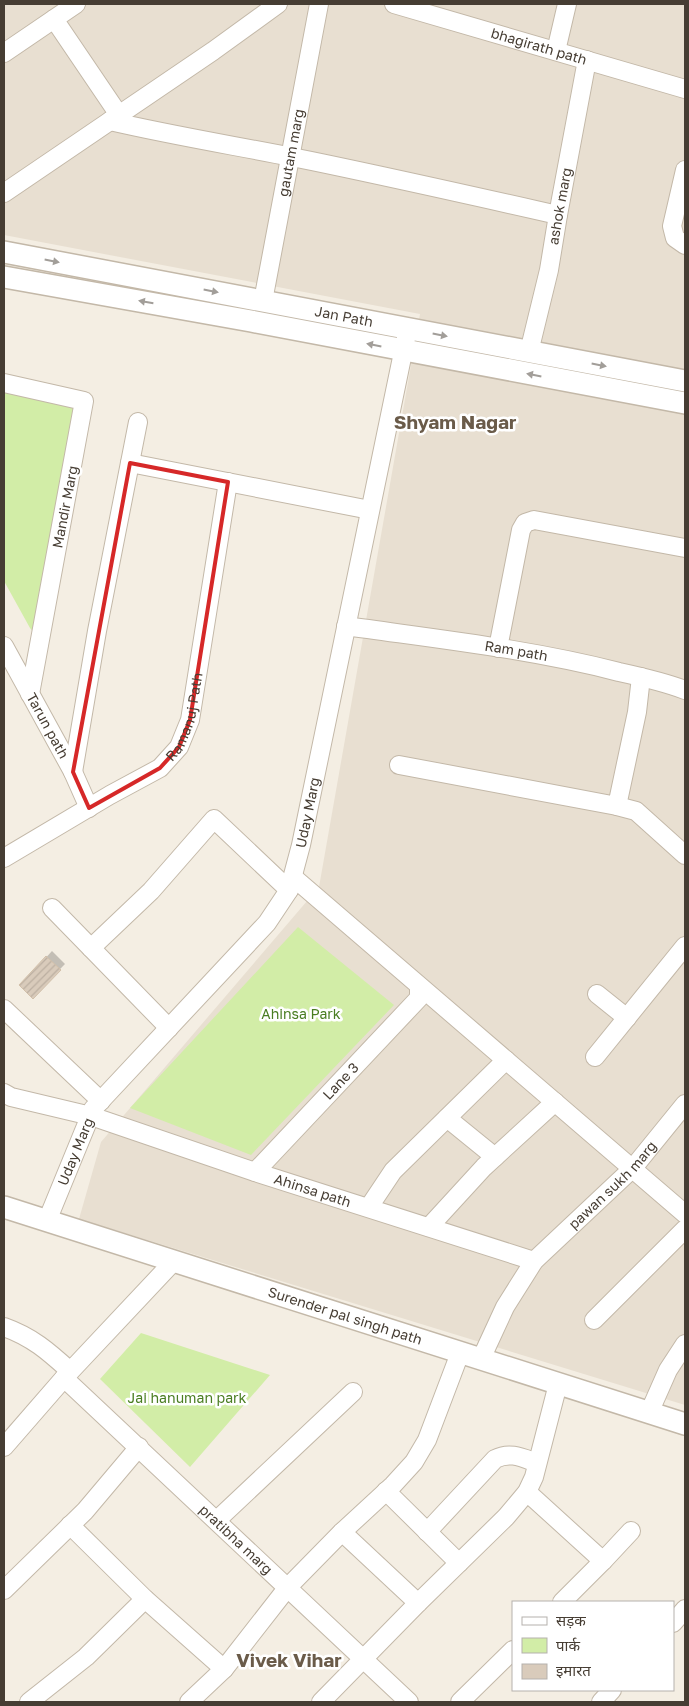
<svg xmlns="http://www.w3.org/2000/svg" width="689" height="1706" viewBox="0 0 689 1706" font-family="'Golos Text','Noto Sans Devanagari',sans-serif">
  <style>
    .residential { fill: #e8dfd1 }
    .green { fill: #d2eda7 }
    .shadow { fill: #0003 }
    .building { fill: url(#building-hatch); stroke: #d2c0aa }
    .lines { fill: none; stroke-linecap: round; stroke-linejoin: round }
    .minor-casing { stroke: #c3b8a8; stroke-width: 20 }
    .tertiary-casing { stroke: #c3b8a8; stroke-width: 24 }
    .minor { stroke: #fff; stroke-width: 18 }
    .tertiary { stroke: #fff; stroke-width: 21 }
    .oneway { fill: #a29e99 }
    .marked { fill: none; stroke: #d62828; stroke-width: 4; stroke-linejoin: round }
    .labels { text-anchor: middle; stroke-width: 5; stroke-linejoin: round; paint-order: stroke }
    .street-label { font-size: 14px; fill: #463d33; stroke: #fff }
    .park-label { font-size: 14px; fill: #497d21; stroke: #fff }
    .district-label { font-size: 19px; font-weight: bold; fill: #6a5b49; stroke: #fff }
  </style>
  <defs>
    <pattern id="building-hatch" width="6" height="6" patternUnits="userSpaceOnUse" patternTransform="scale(1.25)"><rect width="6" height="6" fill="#d9cbbb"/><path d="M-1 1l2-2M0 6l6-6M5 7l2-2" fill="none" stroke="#bcafa1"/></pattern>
  </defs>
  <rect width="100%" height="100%" fill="#f4eee3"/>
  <!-- residential -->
  <path class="residential" d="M 4,4 L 685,4 L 685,1405 L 79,1219 L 101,1142 L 319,887 L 420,314 L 4,235 Z"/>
  <!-- green -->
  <path class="green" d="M 4,392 L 76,408 L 39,639 L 30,628 L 4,581 Z
    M 298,927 L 394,1005 L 251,1155 L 130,1108 Z
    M 141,1333 L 270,1375 L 190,1467 L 100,1379 Z"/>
  <!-- shadow -->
  <path class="shadow" d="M 52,951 L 65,964 L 33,997 L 21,985 Z"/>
  <!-- building -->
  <path class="building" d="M 46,956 L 61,970 L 33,999 L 19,985 Z"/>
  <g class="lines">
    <!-- minor casing -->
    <g class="minor-casing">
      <g id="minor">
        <path id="s1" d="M 394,4 L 685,89"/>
        <path d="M 54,19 L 119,115"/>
        <path d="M 556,51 L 567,4"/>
        <path d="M 4,53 L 76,4"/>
        <path d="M 110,121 C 170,135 231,145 292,157 C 381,175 469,195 558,215"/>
        <path d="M 685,170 L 672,226 L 675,238 L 685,245"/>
        <path d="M 4,193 L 213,51 L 278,4"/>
        <path id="s2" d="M 263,301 L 319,4"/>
        <path id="s3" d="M 529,352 L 549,270 L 558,215 L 587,60"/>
        <path d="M 4,383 L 84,401 L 30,694"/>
        <path d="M 130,463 L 370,510"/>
        <path id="s4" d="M 346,626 C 437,639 530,649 619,672 C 642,677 664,682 685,690"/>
        <path id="s5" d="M 4,646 L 73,772 L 89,808"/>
        <path d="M 498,648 L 521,530 L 525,523 L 534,520 L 685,548"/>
        <path d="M 399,765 L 617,806 L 637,712 L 641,677"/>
        <path d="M 73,772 L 97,631 L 138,422"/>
        <path d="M 617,806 L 636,811 L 685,855"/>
        <path id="s6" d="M 4,858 L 110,795 L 160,768 L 179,747 L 190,720 L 228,482"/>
        <path d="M 293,877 L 685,1214"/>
        <path d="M 52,908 L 169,1028"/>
        <path d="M 91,948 L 151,891 L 214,819 L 289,890"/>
        <path d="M 597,994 L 627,1018"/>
        <path d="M 4,1009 L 101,1101"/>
        <path d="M 595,1057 L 685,946"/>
        <path id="s7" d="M 4,1093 L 11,1097 L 91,1116 L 255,1172 L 534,1261"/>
        <path d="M 447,1118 L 495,1157"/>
        <path id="s8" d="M 255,1172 L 419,998 L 419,986"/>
        <path d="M 369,1207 L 393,1171 L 506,1060"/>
        <path id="s9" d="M 47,1221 L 93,1109 L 267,923 L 289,890 L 301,845 L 406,338"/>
        <path d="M 429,1227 L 484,1167 L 555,1102"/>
        <path d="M 594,1320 L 685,1229"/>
        <path d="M 4,1327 C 32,1337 48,1351 70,1371"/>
        <path id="s10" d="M 481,1359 L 505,1307 L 534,1261 L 633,1168 L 685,1104"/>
        <path id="s11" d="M 64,1378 L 409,1702"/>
        <path d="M 649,1413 L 668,1370 L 685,1344"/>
        <path d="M 4,1447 L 64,1378 L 174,1261"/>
        <path d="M 386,1491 L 459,1563"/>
        <path d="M 527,1492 L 603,1561 L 562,1602"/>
        <path d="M 217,1520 L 353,1392"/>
        <path d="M 70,1525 L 145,1599 L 224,1669"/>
        <path d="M 342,1532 L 418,1603"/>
        <path d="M 427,1532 L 495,1459 C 510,1451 523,1458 537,1463"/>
        <path d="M 603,1561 L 631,1531"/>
        <path d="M 4,1590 L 85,1511 L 139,1447"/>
        <path d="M 673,1623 L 685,1609"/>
        <path d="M 29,1702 L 86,1657 L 145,1599"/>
        <path d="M 189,1702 L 224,1669 L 288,1587 L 342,1532 L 393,1485 L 414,1462 L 427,1440 L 460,1353"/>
        <path d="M 321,1702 L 418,1603 L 506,1517 L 527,1492 L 534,1477 L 558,1384"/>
        <path d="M 460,1702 L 513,1650"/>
        <path d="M 601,1702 L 612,1690"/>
      </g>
    </g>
    <!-- tertiary casing -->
    <g class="tertiary-casing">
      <g id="tertiary">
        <path id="s12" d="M 4,252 L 685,381"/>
        <path d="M 4,277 L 251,321 L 685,403"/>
        <path id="s13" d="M 4,1207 L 685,1424"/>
      </g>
    </g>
    <!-- minor -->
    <use href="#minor" class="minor"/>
    <!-- tertiary -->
    <use href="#tertiary" class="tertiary"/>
  </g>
  <!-- one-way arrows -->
  <defs><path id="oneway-solid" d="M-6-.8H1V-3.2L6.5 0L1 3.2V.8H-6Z" transform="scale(1.25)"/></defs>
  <g class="oneway">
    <use href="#oneway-solid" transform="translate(52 261) rotate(11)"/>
    <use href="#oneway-solid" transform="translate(211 291) rotate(11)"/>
    <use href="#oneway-solid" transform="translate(146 302) rotate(-170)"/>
    <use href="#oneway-solid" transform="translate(440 335) rotate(11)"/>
    <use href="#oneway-solid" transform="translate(374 345) rotate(-169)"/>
    <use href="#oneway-solid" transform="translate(599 365) rotate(11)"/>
    <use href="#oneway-solid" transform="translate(534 375) rotate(-169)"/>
  </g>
  <!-- marked area -->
  <path class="marked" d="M 130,463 L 228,482 L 190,720 L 179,747 L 160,768 L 89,808 L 73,772 Z"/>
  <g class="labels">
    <!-- street labels -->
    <g class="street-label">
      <text dy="5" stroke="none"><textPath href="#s1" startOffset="151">bhagirath path</textPath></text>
      <text dy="5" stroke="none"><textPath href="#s2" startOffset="151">gautam marg</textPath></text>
      <text dy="5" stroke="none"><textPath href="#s3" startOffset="149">ashok marg</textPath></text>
      <text dy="5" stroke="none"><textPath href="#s12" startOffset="346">Jan Path</textPath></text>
      <text transform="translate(65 507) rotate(-79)" y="5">Mandir Marg</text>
      <text dy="5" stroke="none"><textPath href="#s4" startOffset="172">Ram path</textPath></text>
      <text dy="5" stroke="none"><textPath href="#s6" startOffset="239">Ramanuj Path</textPath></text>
      <text dy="5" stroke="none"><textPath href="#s5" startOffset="91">Tarun path</textPath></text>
      <text dy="5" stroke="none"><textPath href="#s9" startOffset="495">Uday Marg</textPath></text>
      <text dy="5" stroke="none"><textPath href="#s8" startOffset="125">Lane 3</textPath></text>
      <text dy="5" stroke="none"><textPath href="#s9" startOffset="75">Uday Marg</textPath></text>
      <text dy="5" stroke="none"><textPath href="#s10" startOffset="221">pawan sukh marg</textPath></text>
      <text dy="5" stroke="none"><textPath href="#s7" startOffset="324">Ahinsa path</textPath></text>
      <text dy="5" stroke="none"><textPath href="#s13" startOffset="358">Surender pal singh path</textPath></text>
      <text dy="5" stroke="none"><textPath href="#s11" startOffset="236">pratibha marg</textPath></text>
    </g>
    <!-- park labels -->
    <g class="park-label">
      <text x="301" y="1019">Ahinsa Park</text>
      <text x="187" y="1403">Jai hanuman park</text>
    </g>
    <!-- district labels -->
    <g class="district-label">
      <text x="455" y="429">Shyam Nagar</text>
      <text x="289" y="1667">Vivek Vihar</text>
    </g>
  </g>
  <!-- border -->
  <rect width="689" height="1706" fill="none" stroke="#463d33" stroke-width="10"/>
  <!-- legend -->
  <rect x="512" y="1601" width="162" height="90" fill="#ffffff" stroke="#b5b1ad"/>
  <rect x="522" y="1617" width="25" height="8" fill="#ffffff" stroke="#b5b1ad"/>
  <text x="556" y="1626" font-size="15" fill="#463d33">सड़क</text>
  <rect x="522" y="1638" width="25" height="15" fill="#d2eda7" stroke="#b5b1ad"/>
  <text x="556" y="1651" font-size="15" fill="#463d33">पार्क</text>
  <rect x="522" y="1664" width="25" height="15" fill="#d9cbbb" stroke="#b5b1ad"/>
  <text x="556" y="1676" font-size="15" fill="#463d33">इमारत</text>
</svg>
